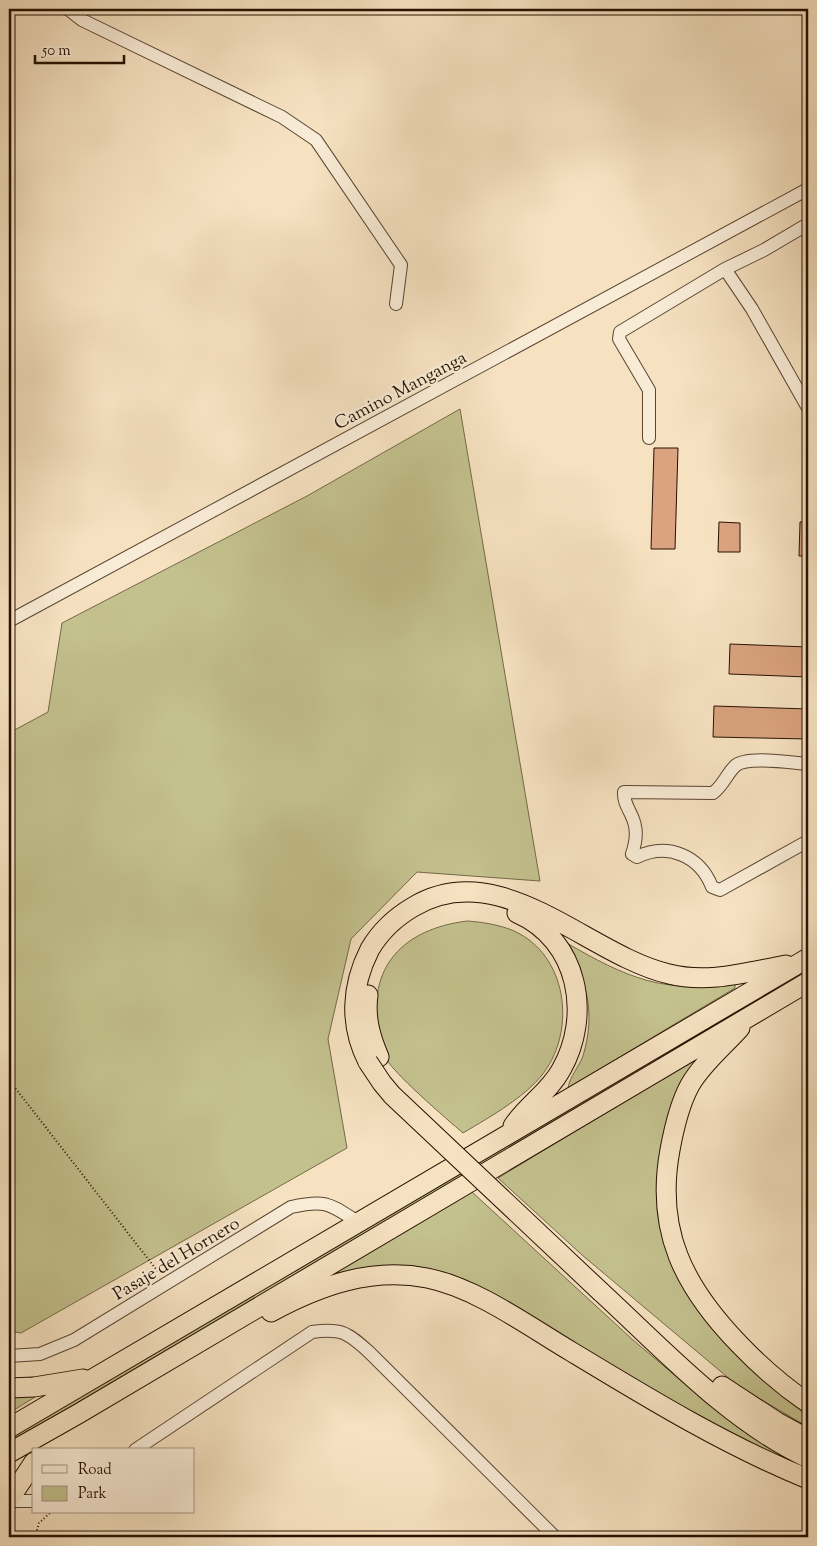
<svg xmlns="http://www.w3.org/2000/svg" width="817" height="1546" viewBox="0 0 817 1546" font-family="'Sorts Mill Goudy',serif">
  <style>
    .green { fill: #c3c18e; stroke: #756947 }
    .building { fill: #dba380; stroke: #271100 }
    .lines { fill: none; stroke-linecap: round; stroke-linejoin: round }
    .minor-casing { stroke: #5b4530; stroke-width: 14 }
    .highway-casing { stroke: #271100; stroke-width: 21 }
    .path { stroke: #271100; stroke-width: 2; stroke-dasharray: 1 2.5; stroke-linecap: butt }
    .minor { stroke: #f9ecd7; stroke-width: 12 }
    .highway { stroke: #f6e2c1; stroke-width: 19 }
    .highway-bridge-casing { stroke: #271100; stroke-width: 21; stroke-linecap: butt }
    .highway-bridge { stroke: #f6e2c1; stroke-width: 19 }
    .labels { text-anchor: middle; stroke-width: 4.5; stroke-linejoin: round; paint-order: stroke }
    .street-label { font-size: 18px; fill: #271100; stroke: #f9ecd7 }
  </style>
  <rect width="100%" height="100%" fill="#f6e2c1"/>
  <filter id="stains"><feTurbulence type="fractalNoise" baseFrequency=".004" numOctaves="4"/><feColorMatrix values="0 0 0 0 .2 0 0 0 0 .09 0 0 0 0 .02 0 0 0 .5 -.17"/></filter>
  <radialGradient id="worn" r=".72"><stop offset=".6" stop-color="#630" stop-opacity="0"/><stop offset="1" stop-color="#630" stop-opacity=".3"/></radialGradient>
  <!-- green -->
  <path class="green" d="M 460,409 L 540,881 L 417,872 L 351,939 L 328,1039 L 347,1148 L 21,1333 L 9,1331 L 9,733 L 48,712 L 62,623 L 307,496 Z
    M 467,921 C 481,922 495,924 509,929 C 564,949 577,1022 547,1068 C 531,1094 490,1117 463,1133 C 448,1120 390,1071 384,1055 C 381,1049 381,1040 379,1033 C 366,966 404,929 467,921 Z
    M 565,942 C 627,978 663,994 735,983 L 735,988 L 568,1088 C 570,1076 579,1067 583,1056 C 596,1012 587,981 565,942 Z
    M 808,964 L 808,973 L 717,1026 L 708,1028 Z
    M 716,1046 L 664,1151 L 680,1276 L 808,1410 L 808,1427 L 738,1386 L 582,1255 L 498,1178 Z
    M 670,1050 L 664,1057 L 9,1443 L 9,1434 Z
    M 472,1192 L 633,1340 L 710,1405 L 765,1441 L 808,1464 L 808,1474 L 776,1460 L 448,1281 L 317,1283 L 313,1279 Z
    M 40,1394 L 9,1413 L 9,1395 Z"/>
  <!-- building -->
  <path class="building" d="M 654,448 L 678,448 L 675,549 L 651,549 Z
    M 719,522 L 740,523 L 740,552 L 718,552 Z
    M 800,522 L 808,522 L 808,556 L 799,556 Z
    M 730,644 L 808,647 L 808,677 L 729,674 Z
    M 714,706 L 808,709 L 808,739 L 713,737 Z"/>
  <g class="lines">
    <!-- minor casing -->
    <g class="minor-casing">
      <path id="minor" d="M 68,9 L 82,20 L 282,117 L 316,140 L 401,265 L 396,304
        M 725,269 L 752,309 L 808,408
        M 649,438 L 649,390 L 619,339 L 620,332 L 725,269 L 764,250 L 808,224
        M 9,621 L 808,189
        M 808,764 C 792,763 747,755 735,766 C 726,775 723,786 713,793 L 624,792 C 623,805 633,813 635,826 C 637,835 635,845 632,854 L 637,857 C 668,842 700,856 712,887 L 720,890 L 808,841
        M 9,1356 L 40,1354 L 74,1340 L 291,1207 C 327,1199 329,1204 358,1222
        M 135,1450 L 312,1332 C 341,1328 347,1332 369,1352 L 555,1537
        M 9,1501 L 34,1501"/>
    </g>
    <!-- highway casing -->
    <g class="highway-casing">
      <path id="highway" d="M 368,995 C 365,1017 370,1036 379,1057
        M 740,1028 C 724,1046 702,1064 690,1085 C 679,1105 674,1128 670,1150 C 655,1231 684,1287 739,1344 C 760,1366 783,1386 808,1403
        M 368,1062 C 349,1025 351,986 370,949 C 380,932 396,917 413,907 C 501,854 587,955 669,974 C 708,984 747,972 786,965
        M 513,1126 C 527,1105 549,1092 561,1070 C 592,1016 579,940 517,913
        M 601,1292 C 663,1349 730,1422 808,1458
        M 271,1312 C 319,1286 371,1267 427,1278 C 477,1288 528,1326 572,1352 C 648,1398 725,1445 808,1479
        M 722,1386 L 777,1422 L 808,1439
        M 9,1388 L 34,1387 L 83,1379
        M 9,1428 L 808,958
        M 9,1453 L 78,1414 L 808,982
        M 9,1500 L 34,1462"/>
    </g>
    <!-- path -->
    <path class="path" d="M 9,1080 L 159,1273
      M 35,1537 L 39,1523 L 51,1512"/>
    <!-- minor -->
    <use href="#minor" class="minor"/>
    <!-- highway -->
    <use href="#highway" class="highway"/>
    <!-- highway-bridge casing -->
    <g class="highway-bridge-casing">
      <path id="highway-bridge" d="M 368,1062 L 382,1083 L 392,1095 L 601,1292"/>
    </g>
    <!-- highway-bridge -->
    <use href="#highway-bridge" class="highway-bridge"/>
  </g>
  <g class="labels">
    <!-- street labels -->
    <g class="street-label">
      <text transform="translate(400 390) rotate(-28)" y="6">Camino Manganga</text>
      <text transform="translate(176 1258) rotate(-31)" y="6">Pasaje del Hornero</text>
    </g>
  </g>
  <!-- margin -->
  <rect width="817" height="1546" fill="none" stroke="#f6e2c1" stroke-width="30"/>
  <rect x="10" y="10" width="797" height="1526" fill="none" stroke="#271100" stroke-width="2.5"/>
  <rect x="15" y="15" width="787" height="1516" fill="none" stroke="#271100"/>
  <!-- legend -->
  <rect x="32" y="1448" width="162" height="65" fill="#f9ecd7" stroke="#a59481"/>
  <rect x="42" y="1465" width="25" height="8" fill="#f9ecd7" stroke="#a59481"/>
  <text x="78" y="1474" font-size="15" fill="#271100">Road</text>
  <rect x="42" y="1486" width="25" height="15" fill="#c3c18e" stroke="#a59481"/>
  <text x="78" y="1498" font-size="15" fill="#271100">Park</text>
  <!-- scale -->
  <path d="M35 55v8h89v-8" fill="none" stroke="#271100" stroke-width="2.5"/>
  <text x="42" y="55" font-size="15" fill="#271100" stroke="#f9ecd7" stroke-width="4" paint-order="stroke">50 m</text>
  <rect width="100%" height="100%" filter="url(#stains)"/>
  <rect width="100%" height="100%" fill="url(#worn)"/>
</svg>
